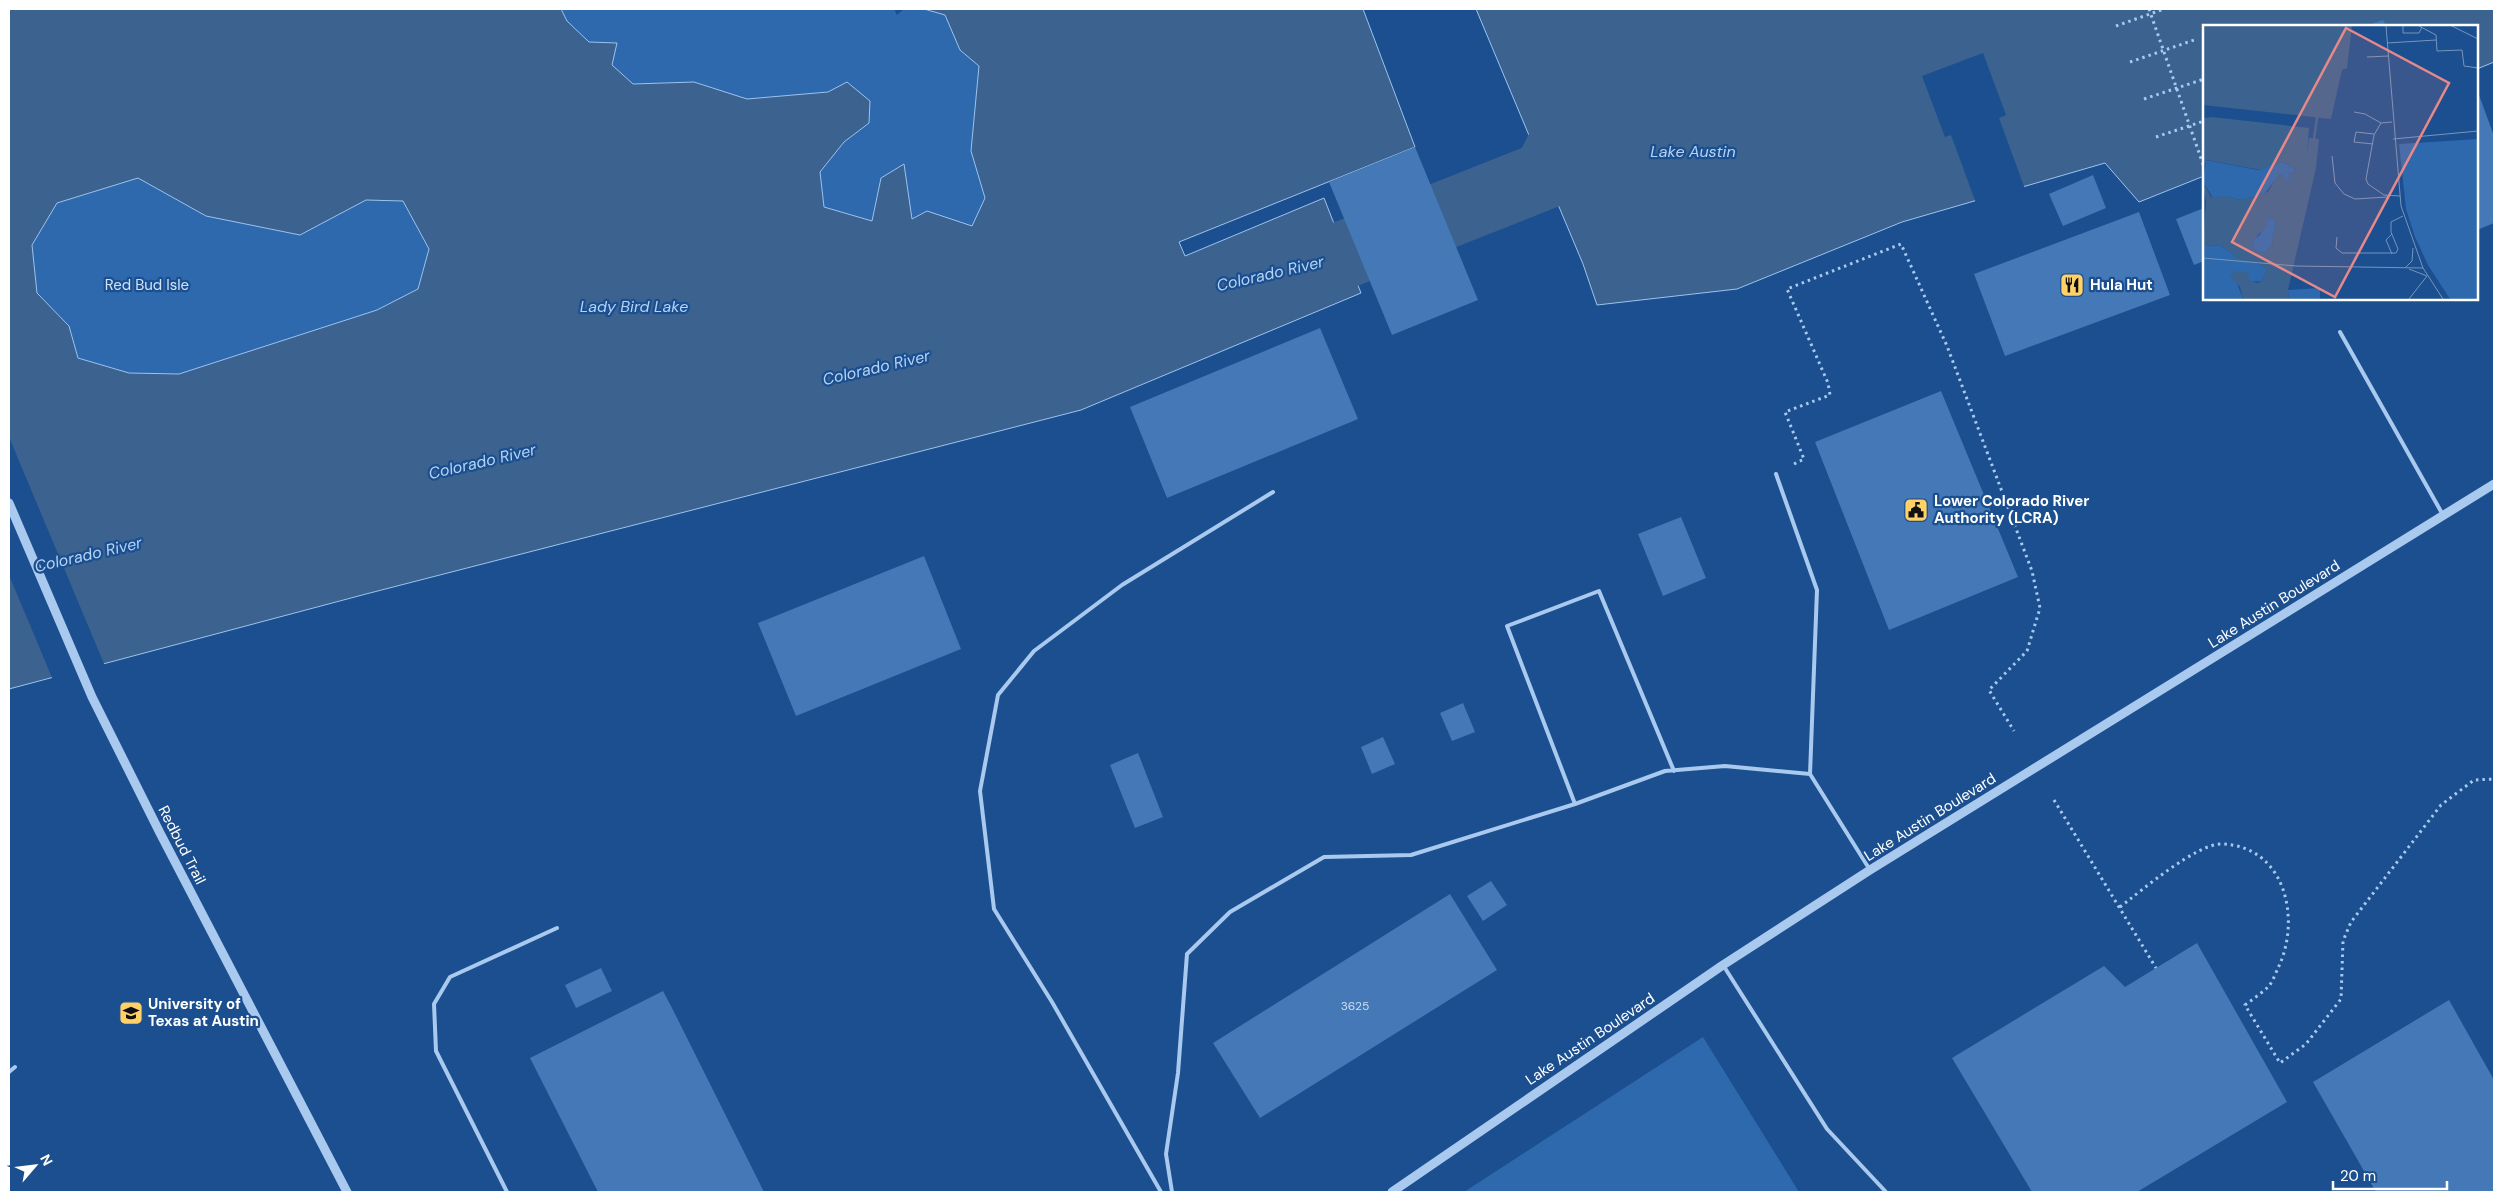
<svg xmlns="http://www.w3.org/2000/svg" width="2503" height="1201" viewBox="0 0 2503 1201" font-family="'DM Sans',sans-serif">
  <style>
    .green { fill: #2e69ad }
    .water { fill: #3c6290; stroke: #9cc4f0; fill-rule: evenodd }
    .pier { fill: #1b4f8f }
    .lines { fill: none; stroke-linecap: round; stroke-linejoin: round }
    .river { stroke: #3c6290; stroke-width: 68 }
    .building { fill: #4478b7 }
    .path { stroke: #a9c9ee; stroke-width: 3; stroke-dasharray: 2.5 4; stroke-linecap: butt }
    .service { stroke: #a9c9ee; stroke-width: 4 }
    .tertiary { stroke: #a9c9ee; stroke-width: 9 }
    .labels { text-anchor: middle; stroke-width: 4.5; stroke-linejoin: round; paint-order: stroke }
    .number-label { font-size: 12px; fill: #d0dded }
    .park-label { font-size: 15px; fill: #cfe3fa; stroke: #1b4f8f }
    .poi-label { font-size: 15px; font-weight: bold; fill: #fff; stroke: #1b4f8f; text-anchor: start }
    .street-label { font-size: 15px; fill: #fff; stroke: #1b4f8f }
    .water-label { font-size: 16px; font-style: italic; fill: #b5d3f5; stroke: #1b4f8f }
    .inset-river { fill: none; stroke: #3c6290; stroke-width: 2.5 }
    .inset-road { fill: none; stroke: #7695bc; stroke-width: 1 }
    .view { fill: #e88989; fill-opacity: 0.15; stroke: #e88989; stroke-width: 2.5 }
    .inset-edge { fill: none; stroke: #fff; stroke-width: 2.5 }
  </style>
  <rect width="100%" height="100%" fill="#1b4f8f"/>
  <!-- green -->
  <path class="green" d="M 561,9 L 894,9 L 897,15 L 904,9 L 924,9 L 945,15 L 960,49 L 979,66 L 971,151 L 985,198 L 973,227 L 927,211 L 912,219 L 904,164 L 881,178 L 872,221 L 824,207 L 820,172 L 844,142 L 869,123 L 828,92 L 747,99 L 694,82 L 633,84 L 612,65 L 617,43 L 589,42 L 567,21 Z
    M 138,178 L 206,216 L 300,235 L 366,200 L 404,201 L 429,249 L 418,289 L 377,310 L 179,374 L 129,373 L 78,358 L 69,326 L 37,293 L 32,245 L 57,203 Z
    M 1703,1037 L 1799,1192 L 1464,1192 Z"/>
  <!-- water -->
  <path class="water" d="M 9,9 L 561,9 L 567,21 L 589,42 L 617,43 L 612,65 L 633,84 L 694,82 L 747,99 L 828,92 L 847,82 L 870,101 L 869,123 L 844,142 L 820,172 L 824,207 L 872,221 L 881,178 L 904,164 L 912,219 L 927,211 L 972,226 L 985,198 L 971,151 L 979,66 L 960,50 L 945,15 L 924,9 L 1363,9 L 1415,147 L 1179,242 L 1185,256 L 1324,198 L 1361,293 L 1081,410 L 366,594 L 9,689 ZM 138,178 L 206,216 L 300,235 L 366,200 L 403,201 L 429,249 L 418,289 L 377,310 L 179,374 L 129,373 L 78,358 L 69,326 L 37,293 L 32,245 L 57,203 Z
    M 1476,9 L 2494,9 L 2494,62 L 2477,69 L 2477,26 L 2204,26 L 2204,176 L 2139,202 L 2105,163 L 1902,222 L 1737,289 L 1597,305 L 1583,264 Z"/>
  <!-- pier -->
  <path class="pier" d="M 1983,53 L 2006,115 L 1999,118 L 2025,189 L 1976,203 L 1951,135 L 1945,137 L 1922,76 Z
    M 9,437 L 105,666 L 53,680 L 9,575 Z"/>
  <g class="lines">
    <!-- river -->
    <path class="river" d="M 1254,277 L 1341,256 L 1546,175 L 1616,40 L 1642,9"/>
  </g>
  <!-- building -->
  <path class="building" d="M 2383,20 L 2386,26 L 2366,26 Z
    M 2479,95 L 2494,136 L 2494,223 L 2477,230 L 2477,96 Z
    M 1415,147 L 1478,300 L 1392,335 L 1329,182 Z
    M 2093,175 L 2106,208 L 2063,226 L 2049,194 Z
    M 2204,208 L 2204,261 L 2194,265 L 2176,219 Z
    M 2139,212 L 2170,295 L 2005,356 L 1974,274 Z
    M 1320,328 L 1358,419 L 1167,498 L 1130,407 Z
    M 1941,391 L 2018,577 L 1889,630 L 1815,442 Z
    M 1681,517 L 1706,578 L 1663,596 L 1638,534 Z
    M 924,556 L 961,649 L 796,716 L 758,623 Z
    M 1463,703 L 1475,732 L 1452,741 L 1440,713 Z
    M 1383,737 L 1395,764 L 1372,774 L 1361,747 Z
    M 1138,753 L 1163,817 L 1135,828 L 1110,765 Z
    M 1491,881 L 1507,905 L 1483,921 L 1467,896 Z
    M 1450,894 L 1497,970 L 1260,1118 L 1213,1043 Z
    M 2197,943 L 2287,1102 L 2137,1192 L 2032,1192 L 1952,1058 L 2104,966 L 2125,987 Z
    M 601,968 L 612,991 L 576,1008 L 565,985 Z
    M 663,991 L 671,1006 L 764,1192 L 598,1192 L 530,1058 Z
    M 2449,1000 L 2494,1080 L 2494,1192 L 2376,1192 L 2313,1082 Z"/>
  <g class="lines">
    <!-- path -->
    <path class="path" d="M 2149,9 L 2204,167
      M 2116,26 L 2164,9
      M 2130,62 L 2197,39
      M 2144,99 L 2204,79
      M 2156,137 L 2204,121
      M 1794,464 L 1804,459 L 1785,412 L 1830,395 L 1828,383 L 1787,289 L 1901,244 L 1947,346 L 2032,571 L 2040,608 L 2027,651 L 1989,690 L 2014,731
      M 2054,800 L 2156,968
      M 2120,907 C 2141,891 2197,843 2222,844 C 2285,846 2301,918 2279,966 C 2276,972 2273,981 2269,986 C 2262,993 2253,999 2245,1005 L 2280,1063 L 2306,1044 L 2341,999 L 2343,941 L 2351,922 L 2441,805 L 2474,780 L 2494,779"/>
    <!-- service -->
    <path class="service" d="M 2340,332 L 2443,515
      M 1776,474 L 1817,590 L 1810,774 L 1870,870
      M 1575,804 L 1507,626 L 1599,591 L 1674,771
      M 1723,965 L 1827,1129 L 1886,1192
      M 9,1072 L 15,1067
      M 507,1192 L 436,1051 L 434,1004 L 450,977 L 557,928
      M 1161,1192 L 1052,1002 L 994,909 L 980,791 L 998,695 L 1034,651 L 1122,585 L 1273,492
      M 1172,1192 L 1166,1154 L 1178,1073 L 1187,954 L 1230,912 L 1324,857 L 1411,855 L 1575,804 L 1665,771 L 1725,766 L 1810,774"/>
    <!-- tertiary -->
    <path class="tertiary" d="M 9,503 L 92,697 L 160,833 L 347,1192
      M 1392,1192 L 1723,965 L 1870,870 L 2494,484"/>
  </g>
  <!-- icons -->
  <defs>
    <g id="restaurant-square" transform="scale(1.25)"><rect x="-9" y="-9" width="18" height="18" rx="4" fill="#ffd166" stroke="#1b4f8f"/><path d="M-5-6h1v4h1v-4h1v4h1v-4h1v5L-1.5 .5V6h-2V.5L-5-1ZM5-6V6H3V1.5H1.5Q1.5-4 5-6Z" fill="#111"/></g>
    <g id="civic-square" transform="scale(1.25)"><rect x="-9" y="-9" width="18" height="18" rx="4" fill="#ffd166" stroke="#1b4f8f"/><path d="M-.6-6.5H3V-4.5H.6V-3L4-1V1h2V6H-6V1h2V-1L-.6-3ZM-1.2 2.5V6h2.4V2.5Z" fill="#111"/></g>
    <g id="university-square" transform="scale(1.25)"><rect x="-9" y="-9" width="18" height="18" rx="4" fill="#ffd166" stroke="#1b4f8f"/><path d="M0-5L7-2L0 1L-7-2ZM-4 1L0 2.5L4 1V4Q0 6-4 4Z" fill="#111"/></g>
  </defs>
  <g fill-rule="evenodd">
    <use href="#restaurant-square" x="2072" y="285"/>
    <use href="#civic-square" x="1916" y="510"/>
    <use href="#university-square" x="131" y="1013"/>
  </g>
  <g class="labels">
    <!-- number labels -->
    <g class="number-label">
      <text x="1355" y="1010">3625</text>
    </g>
    <!-- park labels -->
    <g class="park-label">
      <text x="147" y="290">Red Bud Isle</text>
    </g>
    <!-- poi labels -->
    <g class="poi-label">
      <text x="2090" y="290">Hula Hut</text>
      <text x="1934" y="506">Lower Colorado River<tspan x="1934" dy="17">Authority (LCRA)</tspan></text>
      <text x="148" y="1009">University of<tspan x="148" dy="17">Texas at Austin</tspan></text>
    </g>
    <!-- street labels -->
    <g class="street-label">
      <text transform="translate(2274 604) rotate(-32)" y="5">Lake Austin Boulevard</text>
      <text transform="translate(1930 817) rotate(-32)" y="5">Lake Austin Boulevard</text>
      <text transform="translate(182 845) rotate(63)" y="5">Redbud Trail</text>
      <text transform="translate(1590 1039) rotate(-34)" y="5">Lake Austin Boulevard</text>
    </g>
    <!-- water labels -->
    <g class="water-label">
      <text x="1693" y="157">Lake Austin</text>
      <text transform="translate(1270 273) rotate(-13)" y="6">Colorado River</text>
      <text x="634" y="312">Lady Bird Lake</text>
      <text transform="translate(876 367) rotate(-13)" y="6">Colorado River</text>
      <text transform="translate(482 461) rotate(-13)" y="6">Colorado River</text>
      <text transform="translate(88 554) rotate(-13)" y="6">Colorado River</text>
    </g>
  </g>
  <!-- overview -->
  <g transform="translate(2203 25)">
    <rect width="275" height="275" fill="#1b4f8f"/>
    <path d="M 275,114 L 275,274 L 247,274 L 225,240 L 212,212 L 203,184 L 196,119 ZM 3,135 L 55,145 L 79,137 L 93,144 L 89,149 L 85,148 L 88,153 L 84,156 L 75,151 L 62,168 L 38,175 L 22,171 L 10,173 L 0,157 ZM 65,192 L 73,195 L 69,219 L 63,227 L 56,228 L 49,222 L 51,214 L 57,210 ZM 0,220 L 18,221 L 32,230 L 57,239 L 64,244 L 59,256 L 34,258 L 40,274 L 0,274 ZM 117,263 L 117,274 L 86,274 L 85,265 Z" fill="#2e69ad"/>
    <path d="M 0,1 L 149,1 L 144,43 L 139,45 L 128,94 L 0,80 ZM 9,92 L 106,103 L 104,127 L 106,113 L 116,114 L 113,143 L 85,265 L 86,274 L 40,274 L 37,262 L 27,251 L 33,246 L 44,247 L 47,256 L 54,258 L 59,256 L 63,244 L 57,239 L 32,234 L 32,230 L 18,221 L 0,220 L 3,176 L 0,165 L 0,147 L 0,157 L 8,172 L 22,171 L 38,175 L 65,167 L 75,149 L 79,149 L 84,156 L 88,153 L 84,147 L 89,149 L 93,144 L 79,137 L 58,145 L 4,135 L 0,142 L 0,93 ZM 65,192 L 73,195 L 69,219 L 63,227 L 56,228 L 49,222 L 51,214 L 63,202 Z" fill="#3c6290" fill-rule="evenodd"/>
    <path class="inset-river" d="M 110,86 L 114,93 L 110,121"/>
    <path class="inset-road" d="M 183,1 L 198,181 L 220,243 L 240,274M 200,1 L 200,8 L 216,8 L 219,2M 216,1 L 233,10 L 234,26 L 259,25 L 261,41 L 275,43M 249,1 L 275,14M 184,18 L 233,15M 164,32 L 185,31M 151,87 L 162,89 L 178,98 L 189,97M 178,98 L 171,110 L 163,154 L 165,159 L 181,170 L 197,171M 190,114 L 275,106M 170,119 L 151,117 L 153,107 L 171,109M 129,131 L 132,158 L 141,169 L 152,174 L 184,172M 189,209 L 183,215 L 189,229M 134,212 L 133,223 L 139,228 L 193,228 L 195,224 L 188,207 L 188,197 L 200,191M 0,233 L 93,241 L 220,243M 203,242 L 209,236 L 210,223M 206,244 L 224,251 L 206,274"/>
    <path class="view" d="M 143,3 L 246,58 L 132,272 L 29,217 Z"/>
    <rect width="275" height="275" class="inset-edge"/>
  </g>
  <!-- border -->
  <rect width="2503" height="1201" fill="none" stroke="#ffffff" stroke-width="20"/>
  <!-- north arrow -->
  <g transform="translate(35 1166) rotate(62)" stroke="#1b4f8f" stroke-width="4" paint-order="stroke">
  <path d="M0-4L9 19L0 12L-9 19Z" fill="#ffffff"/>
  <text y="-8" font-size="14" font-weight="bold" text-anchor="middle" fill="#ffffff">N</text>
  </g>
  <!-- scale -->
  <path d="M2333 1181v8h114v-8" fill="none" stroke="#ffffff" stroke-width="2.5"/>
  <text x="2340" y="1181" font-size="15" fill="#ffffff" stroke="#1b4f8f" stroke-width="4" paint-order="stroke">20 m</text>
</svg>
